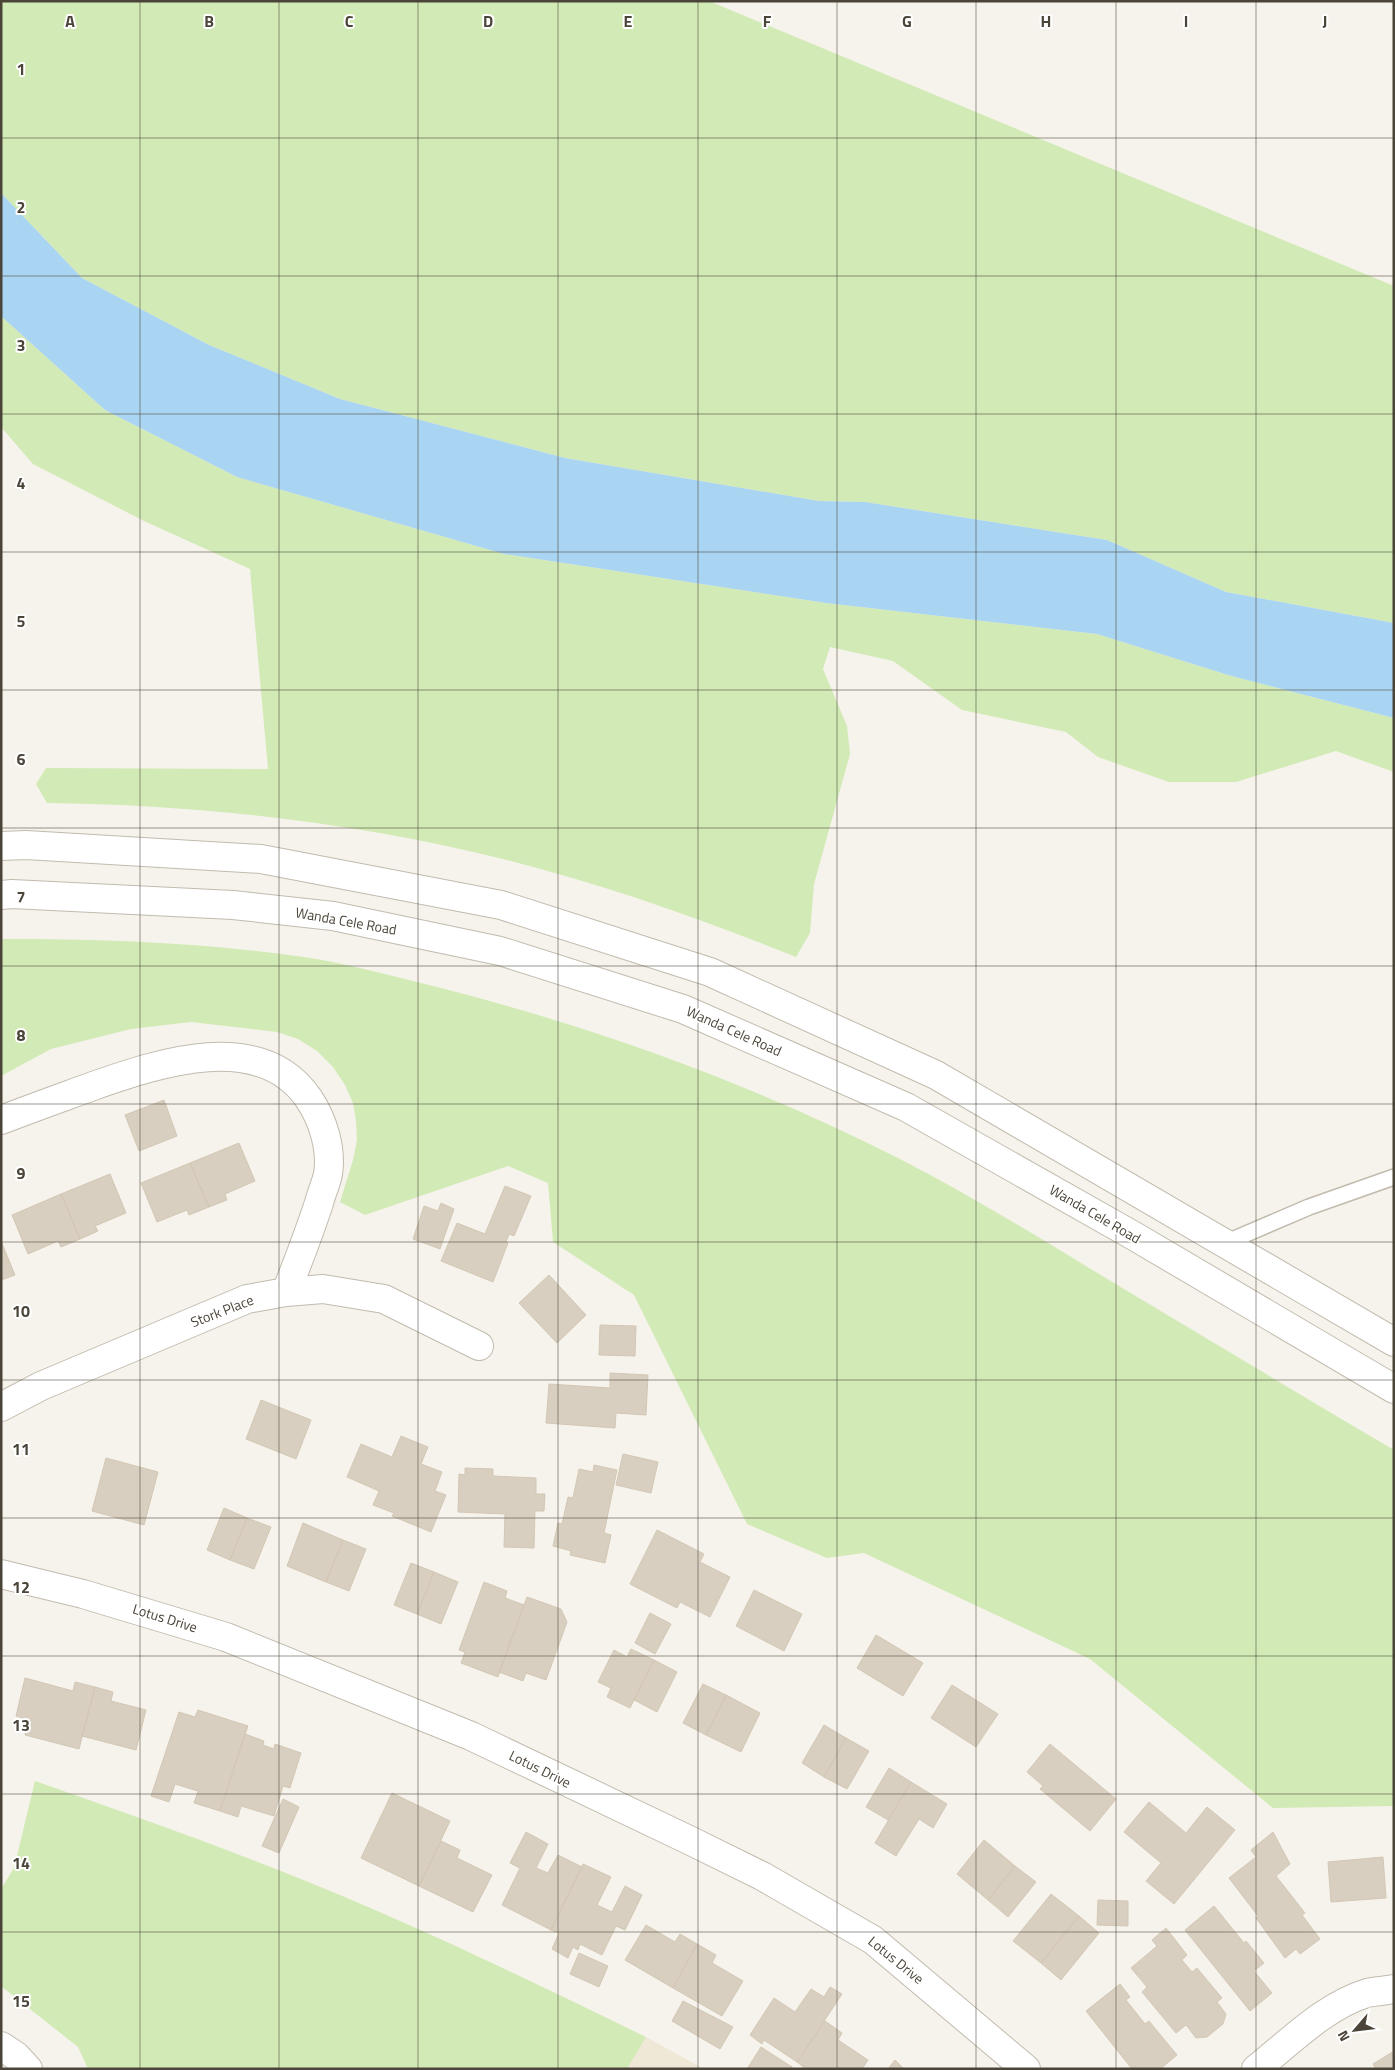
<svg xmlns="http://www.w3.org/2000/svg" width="1395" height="2070" viewBox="0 0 1395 2070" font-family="'Titillium Web',sans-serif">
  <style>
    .education { fill: #efe8d6 }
    .green { fill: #d2eab5 }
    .water { fill: #a9d4f2 }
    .building { fill: #d8cfc1; stroke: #d3c7b4 }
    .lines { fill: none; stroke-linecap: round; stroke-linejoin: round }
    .service-casing { stroke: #c2bbae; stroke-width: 18 }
    .minor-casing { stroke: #c2bbae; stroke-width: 30 }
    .tertiary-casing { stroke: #c2bbae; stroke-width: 30 }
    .service { stroke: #fff; stroke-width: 15 }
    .minor { stroke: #fff; stroke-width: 28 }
    .tertiary { stroke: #fff; stroke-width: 28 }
    .grid { fill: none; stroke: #4b4439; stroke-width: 1; stroke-opacity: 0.55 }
    .labels { text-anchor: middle; stroke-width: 4; stroke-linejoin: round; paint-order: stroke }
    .street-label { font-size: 14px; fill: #4b4439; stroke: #fff }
    .grid-label { font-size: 16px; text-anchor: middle; font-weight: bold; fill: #4b4439; stroke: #fff; stroke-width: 4; stroke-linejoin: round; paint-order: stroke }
  </style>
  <rect width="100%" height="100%" fill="#f6f3ec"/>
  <!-- education -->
  <path class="education" d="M 646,2037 L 704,2069 L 627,2069 Z"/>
  <!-- green -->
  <path class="green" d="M 1,1 L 709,1 L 1394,286 L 1394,623 L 1226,592 L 1107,540 L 865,502 L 819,501 L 565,458 L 340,399 L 209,345 L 82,278 L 1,193 Z
    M 1,316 L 105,410 L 237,477 L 504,554 L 826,603 L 1097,634 L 1228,675 L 1394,718 L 1394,772 L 1336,751 L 1236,782 L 1169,782 L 1098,757 L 1066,732 L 962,710 L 893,661 L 830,647 L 823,669 L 847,726 L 850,754 L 814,884 L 810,933 L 796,957 C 701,919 606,885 507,860 C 356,822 202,805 47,803 L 36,784 L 46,768 L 268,769 L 250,569 L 144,521 L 33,464 L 1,427 Z
    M 1,939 C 98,939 193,942 289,955 C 338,961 388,975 437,987 C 595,1027 752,1084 898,1158 C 972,1196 1043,1240 1114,1283 C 1207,1339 1301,1395 1394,1450 L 1394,1806 L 1273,1808 L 1090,1659 L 864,1553 L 827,1558 L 747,1524 L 634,1295 L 553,1242 L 548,1183 L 508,1166 L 365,1215 L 340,1202 L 353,1160 L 357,1140 L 356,1121 L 353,1103 L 345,1085 L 333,1067 L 317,1051 L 298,1039 L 277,1032 L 191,1022 L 131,1029 L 51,1049 L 1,1076 Z
    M 35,1781 C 121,1811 206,1841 291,1875 C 412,1923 529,1980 646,2037 L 627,2069 L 88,2069 L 78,2047 L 1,1986 L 1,1889 L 14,1868 Z"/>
  <!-- water -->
  <path class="water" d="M 1,193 L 82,278 L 209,345 L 340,399 L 565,458 L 819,501 L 865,502 L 1107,540 L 1226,592 L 1394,623 L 1394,718 L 1228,675 L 1097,634 L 826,603 L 504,554 L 237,477 L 105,410 L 1,316 Z"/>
  <!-- building -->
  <path class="building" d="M 164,1100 L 177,1136 L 139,1151 L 125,1115 Z
    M 239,1143 L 255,1181 L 225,1194 L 227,1200 L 209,1207 L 190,1163 Z
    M 190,1163 L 209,1207 L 189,1215 L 187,1210 L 157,1222 L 141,1183 Z
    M 110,1174 L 126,1213 L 95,1226 L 98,1231 L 80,1239 L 61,1194 Z
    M 505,1186 L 531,1196 L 514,1236 L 509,1234 L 506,1242 L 508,1243 L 493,1282 L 441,1261 L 457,1223 L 485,1234 Z
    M 61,1194 L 80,1239 L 61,1247 L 58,1241 L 28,1254 L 12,1215 Z
    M 441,1203 L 454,1209 L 440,1249 L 413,1239 L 424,1206 L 438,1211 Z
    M 1,1241 L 15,1275 L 1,1280 Z
    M 549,1275 L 586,1315 L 557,1343 L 519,1303 Z
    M 600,1325 L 636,1326 L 635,1356 L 599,1355 Z
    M 610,1373 L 648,1375 L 646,1415 L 616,1413 L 615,1428 L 546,1423 L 549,1384 L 610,1388 Z
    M 261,1400 L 311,1420 L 296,1459 L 246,1439 Z
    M 401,1436 L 428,1447 L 421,1464 L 442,1472 L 435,1491 L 446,1495 L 431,1532 L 392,1516 L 394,1513 L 373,1505 L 379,1491 L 347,1477 L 361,1444 L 392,1457 Z
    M 623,1454 L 658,1462 L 651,1493 L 616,1485 Z
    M 106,1458 L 158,1472 L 144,1525 L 92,1511 Z
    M 594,1465 L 617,1470 L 604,1533 L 611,1535 L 605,1563 L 570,1555 L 571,1551 L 553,1546 L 558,1523 L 562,1524 L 568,1497 L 573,1498 L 579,1469 L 593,1472 Z
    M 465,1468 L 493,1469 L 493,1476 L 536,1478 L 536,1494 L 545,1494 L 544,1511 L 535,1511 L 534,1548 L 504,1547 L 505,1514 L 458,1512 L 459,1474 L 465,1475 Z
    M 224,1508 L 247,1518 L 230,1560 L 207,1550 Z
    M 247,1518 L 271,1527 L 254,1569 L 230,1560 Z
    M 303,1523 L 343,1540 L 326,1582 L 287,1566 Z
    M 657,1530 L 704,1554 L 700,1562 L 730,1577 L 710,1617 L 680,1602 L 677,1608 L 630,1584 Z
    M 343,1540 L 366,1549 L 349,1591 L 326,1582 Z
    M 411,1563 L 434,1572 L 417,1614 L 394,1605 Z
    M 434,1572 L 458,1582 L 441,1624 L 417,1614 Z
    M 484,1582 L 507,1591 L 505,1598 L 524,1605 L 498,1677 L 461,1663 L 465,1652 L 459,1650 Z
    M 754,1590 L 802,1614 L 784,1651 L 736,1626 Z
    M 527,1597 L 561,1609 L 567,1622 L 546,1680 L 526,1673 L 523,1681 L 499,1672 Z
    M 650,1613 L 671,1624 L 655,1654 L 635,1643 Z
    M 876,1635 L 923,1663 L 903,1696 L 857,1668 Z
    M 631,1649 L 654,1660 L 630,1708 L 607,1697 L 611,1688 L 598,1682 L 614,1650 L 627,1657 Z
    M 654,1660 L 677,1672 L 657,1712 L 634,1700 Z
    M 25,1678 L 73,1691 L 75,1682 L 95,1687 L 79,1749 L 25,1735 L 28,1720 L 16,1716 Z
    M 703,1684 L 726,1695 L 706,1735 L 683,1723 Z
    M 952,1685 L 998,1714 L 976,1747 L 931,1718 Z
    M 95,1687 L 113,1692 L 111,1701 L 146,1710 L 136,1750 L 82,1736 Z
    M 726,1695 L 760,1713 L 741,1752 L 706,1735 Z
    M 198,1710 L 248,1726 L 220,1811 L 194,1803 L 198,1791 L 175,1784 L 169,1802 L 151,1796 L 179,1712 L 195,1717 Z
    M 824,1725 L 846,1738 L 824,1777 L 802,1763 Z
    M 245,1734 L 264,1741 L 263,1745 L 274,1749 L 275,1744 L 301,1753 L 290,1788 L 283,1786 L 274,1816 L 241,1806 L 238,1817 L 220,1811 Z
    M 846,1738 L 869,1751 L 847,1789 L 824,1777 Z
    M 1050,1744 L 1116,1799 L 1090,1831 L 1040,1789 L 1043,1786 L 1027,1772 Z
    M 889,1768 L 911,1782 L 888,1820 L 866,1807 Z
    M 911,1782 L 947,1804 L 933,1828 L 919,1819 L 896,1856 L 875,1843 Z
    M 392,1793 L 450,1821 L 419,1886 L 361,1858 Z
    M 283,1799 L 299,1807 L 279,1853 L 262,1846 Z
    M 1149,1802 L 1186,1833 L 1207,1807 L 1235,1830 L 1174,1904 L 1146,1881 L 1161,1863 L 1124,1832 Z
    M 526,1832 L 548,1844 L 536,1868 L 548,1873 L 558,1855 L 582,1867 L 551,1930 L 502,1905 L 520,1868 L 510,1863 Z
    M 1273,1832 L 1290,1864 L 1276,1876 L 1305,1913 L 1302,1915 L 1320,1939 L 1300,1954 L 1296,1949 L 1285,1958 L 1256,1918 L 1258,1916 L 1229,1878 L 1256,1857 L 1251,1850 Z
    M 984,1840 L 1015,1866 L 988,1900 L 957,1874 Z
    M 441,1841 L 460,1850 L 457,1858 L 492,1875 L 473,1912 L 419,1886 Z
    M 1383,1857 L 1386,1898 L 1331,1902 L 1328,1862 Z
    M 583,1864 L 611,1877 L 597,1905 L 612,1912 L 625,1886 L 642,1895 L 625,1930 L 616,1926 L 602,1955 L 580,1944 L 578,1950 L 573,1947 L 568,1958 L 552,1949 L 559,1933 L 551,1930 Z
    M 1015,1866 L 1036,1882 L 1008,1917 L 988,1900 Z
    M 1051,1894 L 1079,1916 L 1041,1963 L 1013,1941 Z
    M 1098,1900 L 1128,1901 L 1128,1926 L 1097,1925 Z
    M 1214,1906 L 1244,1943 L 1246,1941 L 1264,1963 L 1254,1971 L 1272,1993 L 1250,2011 L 1185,1930 Z
    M 1079,1916 L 1099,1933 L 1061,1980 L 1041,1963 Z
    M 646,1925 L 675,1942 L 680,1934 L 697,1944 L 673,1988 L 625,1960 Z
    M 1166,1928 L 1187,1955 L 1182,1960 L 1192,1972 L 1197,1968 L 1222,1998 L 1217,2002 L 1226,2014 L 1223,2024 L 1207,2037 L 1196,2038 L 1186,2025 L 1176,2033 L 1142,1992 L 1147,1987 L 1131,1968 L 1157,1946 L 1152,1940 Z
    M 697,1944 L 716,1955 L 712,1963 L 743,1981 L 722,2016 L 673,1988 Z
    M 579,1953 L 608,1966 L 599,1987 L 570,1974 Z
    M 1120,1984 L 1130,1997 L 1126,2000 L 1145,2024 L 1149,2021 L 1177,2055 L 1160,2069 L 1132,2069 L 1086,2011 Z
    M 830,1987 L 842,1994 L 797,2062 L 764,2040 L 762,2044 L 750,2035 L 774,1998 L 795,2012 L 811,1989 L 824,1997 Z
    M 683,2001 L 733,2027 L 720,2049 L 672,2021 Z
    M 825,2021 L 842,2033 L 838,2040 L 868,2060 L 862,2069 L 806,2069 L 797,2062 Z
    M 761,2047 L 792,2067 L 791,2069 L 747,2069 Z
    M 1394,2051 L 1394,2069 L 1376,2069 L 1373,2064 Z
    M 895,2060 L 904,2069 L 888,2069 Z"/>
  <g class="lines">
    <!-- service casing -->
    <g class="service-casing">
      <path id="service" d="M 1225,1243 L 1309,1207 L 1394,1177"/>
    </g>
    <!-- minor casing -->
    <g class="minor-casing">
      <path id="minor" d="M 1,1120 C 32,1108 63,1097 93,1086 C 159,1063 261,1028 309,1099 C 323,1120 332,1149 328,1174 C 326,1184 321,1194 319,1203 C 309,1233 298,1262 286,1292
        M 1,1407 L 41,1386 L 247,1299 L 286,1292 L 323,1289 L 384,1299 L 479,1346
        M 1,2046 L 16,2056 L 28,2069
        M 1256,2069 C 1290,2042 1325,2006 1367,1993 C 1375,1991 1385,1991 1394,1989"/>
    </g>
    <!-- tertiary casing -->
    <g class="tertiary-casing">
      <path id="tertiary" d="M 1,846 L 26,845 L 261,859 L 501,905 L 710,972 L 936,1075 L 1394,1342
        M 1,895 L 12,894 L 233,905 L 333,916 L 500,951 L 683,1009 L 906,1107 L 1134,1236 L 1394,1389
        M 1,1574 L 83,1594 L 226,1637 L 471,1736 L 691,1841 L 762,1876 L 873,1940 L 1026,2069"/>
    </g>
    <!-- service -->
    <use href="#service" class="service"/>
    <!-- minor -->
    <use href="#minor" class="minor"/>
    <!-- tertiary -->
    <use href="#tertiary" class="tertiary"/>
  </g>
  <!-- grid -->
  <path class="grid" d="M 140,1 L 140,2069M 279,1 L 279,2069M 418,1 L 418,2069M 558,1 L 558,2069M 698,1 L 698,2069M 837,1 L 837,2069M 976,1 L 976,2069M 1116,1 L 1116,2069M 1256,1 L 1256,2069M 1,138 L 1394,138M 1,276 L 1394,276M 1,414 L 1394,414M 1,552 L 1394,552M 1,690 L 1394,690M 1,828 L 1394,828M 1,966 L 1394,966M 1,1104 L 1394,1104M 1,1242 L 1394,1242M 1,1380 L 1394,1380M 1,1518 L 1394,1518M 1,1656 L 1394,1656M 1,1794 L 1394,1794M 1,1932 L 1394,1932"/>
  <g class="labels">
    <!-- street labels -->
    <g class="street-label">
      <text transform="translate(346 921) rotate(10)" y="5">Wanda Cele Road</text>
      <text transform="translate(734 1031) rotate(24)" y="5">Wanda Cele Road</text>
      <text transform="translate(1095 1214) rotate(30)" y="5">Wanda Cele Road</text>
      <text transform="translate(222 1311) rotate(-21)" y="5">Stork Place</text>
      <text transform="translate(165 1618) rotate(17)" y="5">Lotus Drive</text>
      <text transform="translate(540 1769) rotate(26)" y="5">Lotus Drive</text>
      <text transform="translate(896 1960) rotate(39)" y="5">Lotus Drive</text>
    </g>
  </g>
  <g class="grid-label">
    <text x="70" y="27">A</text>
    <text x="209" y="27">B</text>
    <text x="349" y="27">C</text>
    <text x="488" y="27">D</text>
    <text x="628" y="27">E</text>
    <text x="767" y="27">F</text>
    <text x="907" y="27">G</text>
    <text x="1046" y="27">H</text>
    <text x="1186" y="27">I</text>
    <text x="1325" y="27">J</text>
    <text x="21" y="75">1</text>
    <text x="21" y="213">2</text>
    <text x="21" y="351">3</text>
    <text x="21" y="489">4</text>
    <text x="21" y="627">5</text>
    <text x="21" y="765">6</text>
    <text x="21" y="903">7</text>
    <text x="21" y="1041">8</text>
    <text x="21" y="1179">9</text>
    <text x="21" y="1317">10</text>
    <text x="21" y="1455">11</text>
    <text x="21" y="1593">12</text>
    <text x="21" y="1731">13</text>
    <text x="21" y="1869">14</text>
    <text x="21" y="2007">15</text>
  </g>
  <!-- border -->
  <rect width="1395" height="2070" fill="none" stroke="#4b4439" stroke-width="5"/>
  <!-- north arrow -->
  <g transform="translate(1355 2030) rotate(242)" stroke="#ffffff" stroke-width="4" paint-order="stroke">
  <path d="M0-4L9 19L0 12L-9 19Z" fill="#4b4439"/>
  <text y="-8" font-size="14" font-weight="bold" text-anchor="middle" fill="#4b4439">N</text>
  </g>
</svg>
